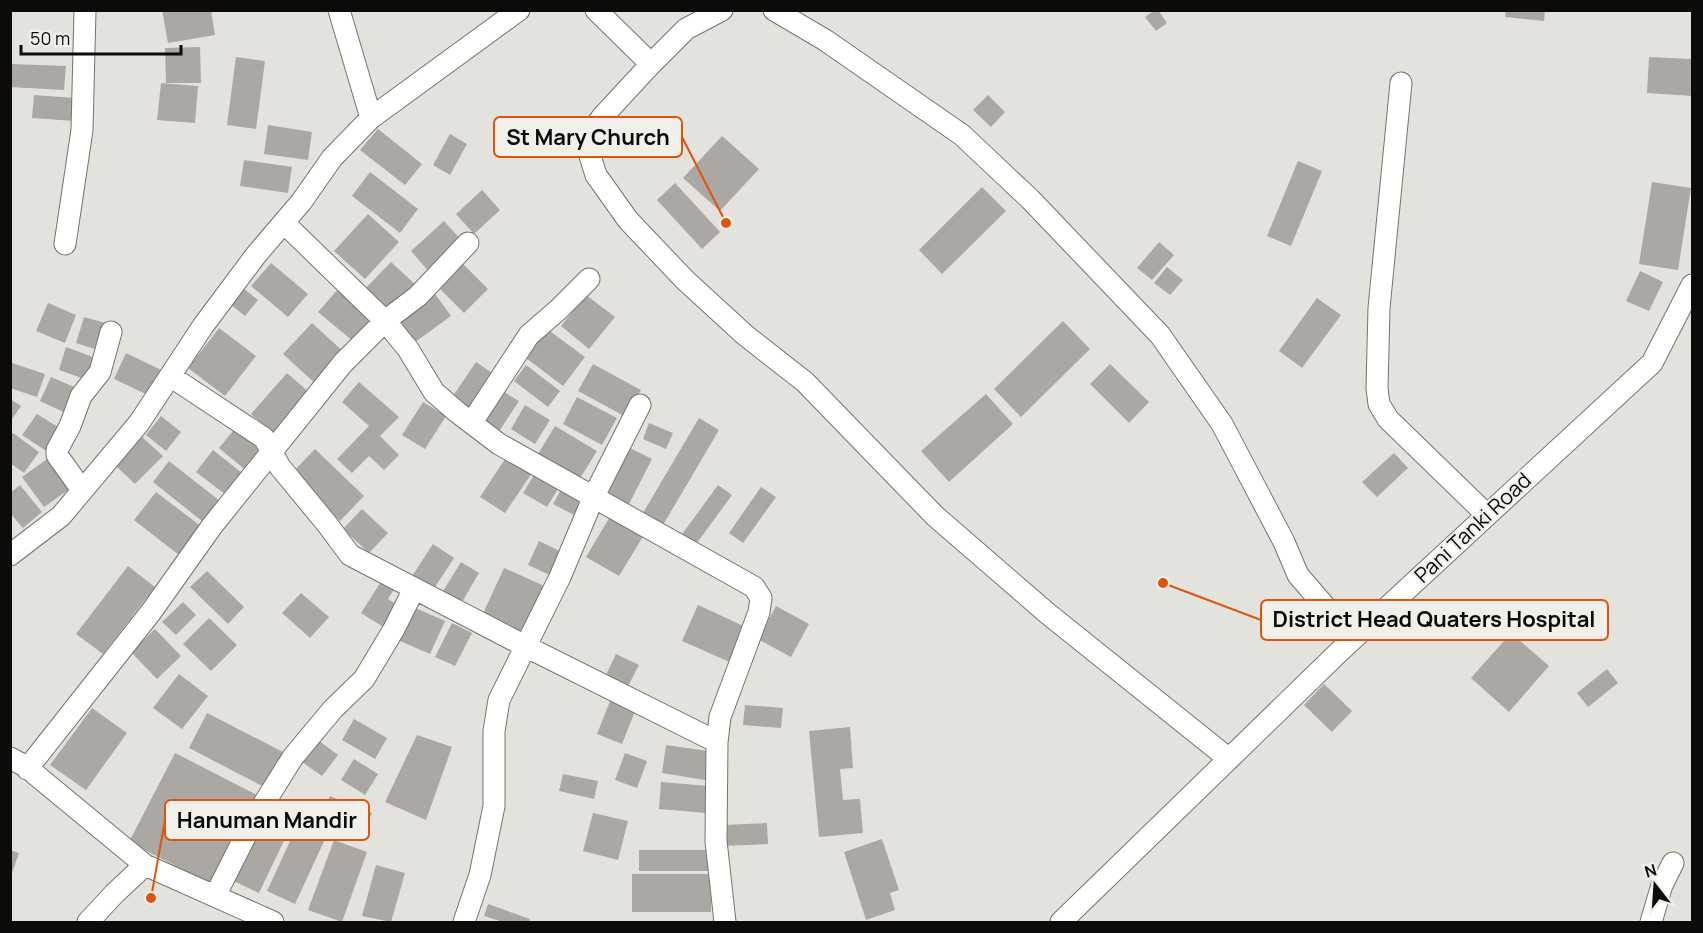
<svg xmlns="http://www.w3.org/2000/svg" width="1703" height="933" viewBox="0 0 1703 933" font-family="Manrope,sans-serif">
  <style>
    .building { fill: #aba8a4 }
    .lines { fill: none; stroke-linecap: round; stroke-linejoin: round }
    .minor-casing { stroke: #75736f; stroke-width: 23 }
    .minor { stroke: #fff; stroke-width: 21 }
    .labels { text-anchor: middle; stroke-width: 4.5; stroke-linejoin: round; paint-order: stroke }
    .street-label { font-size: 21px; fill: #0c0b0a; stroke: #f1efea }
    .leader { fill: none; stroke: #dd550c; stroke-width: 2 }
    .callout-dot { fill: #dd550c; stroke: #f1efea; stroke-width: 2 }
    .callout { fill: #f1efea; stroke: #dd550c; stroke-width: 2 }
    .callout-label { font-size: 22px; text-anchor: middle; font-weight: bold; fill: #0c0b0a }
  </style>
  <rect width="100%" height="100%" fill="#e4e2dd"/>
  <!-- building -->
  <path class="building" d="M 162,10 L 211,10 L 215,35 L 168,43 Z
    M 1155,10 L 1158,10 L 1167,23 L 1156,31 L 1145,17 Z
    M 1506,10 L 1545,10 L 1544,21 L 1505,17 Z
    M 200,47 L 201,83 L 166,83 L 165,48 Z
    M 236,57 L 265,61 L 256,129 L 227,125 Z
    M 1649,57 L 1692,59 L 1692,96 L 1647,93 Z
    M 11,64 L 66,66 L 64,90 L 10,87 Z
    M 161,83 L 198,86 L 195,123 L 157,120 Z
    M 34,95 L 75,98 L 74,121 L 32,118 Z
    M 988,95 L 1005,112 L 991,127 L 973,110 Z
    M 268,125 L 312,132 L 308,160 L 264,154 Z
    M 378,129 L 422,164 L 405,185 L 360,150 Z
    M 450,134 L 467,144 L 450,175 L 433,165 Z
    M 722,136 L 759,169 L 720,211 L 683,178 Z
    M 244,160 L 292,167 L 288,193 L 240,186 Z
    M 1298,161 L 1322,171 L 1291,246 L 1267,236 Z
    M 370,172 L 418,209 L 400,233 L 352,196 Z
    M 1652,182 L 1691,188 L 1678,270 L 1639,264 Z
    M 675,183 L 720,232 L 702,249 L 657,200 Z
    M 982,187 L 1006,211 L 942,274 L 919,250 Z
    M 482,190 L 500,210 L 474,234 L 456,214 Z
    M 368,214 L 399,242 L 365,279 L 334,251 Z
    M 444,221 L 464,243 L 430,273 L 411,251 Z
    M 1159,242 L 1174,255 L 1152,280 L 1137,268 Z
    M 460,261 L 488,289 L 464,313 L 436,285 Z
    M 391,262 L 417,286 L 387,317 L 362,292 Z
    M 271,263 L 308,294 L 288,317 L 251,286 Z
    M 1167,267 L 1183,280 L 1170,295 L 1154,283 Z
    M 1640,271 L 1663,282 L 1649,311 L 1626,301 Z
    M 340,287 L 375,317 L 354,342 L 318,312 Z
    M 243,288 L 258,300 L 245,316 L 230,304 Z
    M 433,291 L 451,316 L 411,345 L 393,321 Z
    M 586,295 L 615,317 L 589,349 L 561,326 Z
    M 1317,298 L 1341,315 L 1302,368 L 1279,351 Z
    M 48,303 L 76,315 L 65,343 L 36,331 Z
    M 84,317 L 109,324 L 101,351 L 76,343 Z
    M 1063,321 L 1090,349 L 1021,417 L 994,389 Z
    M 312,323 L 347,355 L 318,386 L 283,354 Z
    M 219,328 L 256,356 L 225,396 L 188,368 Z
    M 547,329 L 585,357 L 563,386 L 526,358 Z
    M 66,347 L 98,359 L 90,381 L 59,370 Z
    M 126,353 L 163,371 L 150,396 L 114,379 Z
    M 476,362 L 495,375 L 469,412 L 451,399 Z
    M 12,363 L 45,374 L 37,397 L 10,388 Z
    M 593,364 L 641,390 L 626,417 L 578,391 Z
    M 1110,364 L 1149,402 L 1129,423 L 1090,384 Z
    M 526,365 L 560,391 L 548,407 L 514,381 Z
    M 287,373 L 311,394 L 275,435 L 251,414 Z
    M 51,377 L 81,390 L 70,415 L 40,401 Z
    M 359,382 L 399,417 L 380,436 L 399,455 L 384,470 L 369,456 L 352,473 L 337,459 L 369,426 L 342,402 Z
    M 499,389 L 519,401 L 500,430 L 481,418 Z
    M 986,394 L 1013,424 L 949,482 L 921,451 Z
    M 577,397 L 617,418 L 602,445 L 563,424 Z
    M 10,399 L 21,406 L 10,422 Z
    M 423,402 L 446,416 L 425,449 L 402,435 Z
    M 525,405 L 550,420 L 535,444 L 511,429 Z
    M 37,414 L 66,432 L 51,454 L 22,435 Z
    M 161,416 L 181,432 L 166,451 L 146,435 Z
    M 699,418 L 719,430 L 663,525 L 643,513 Z
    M 649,423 L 673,433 L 666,449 L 643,439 Z
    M 237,426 L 266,450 L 248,472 L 219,448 Z
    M 555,426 L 597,451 L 579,480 L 538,454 Z
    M 13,433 L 39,452 L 24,473 L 10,463 L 10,436 Z
    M 142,437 L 163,456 L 135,484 L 115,465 Z
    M 628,447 L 652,459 L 629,504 L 605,492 Z
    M 315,449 L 364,496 L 340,521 L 291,474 Z
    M 213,450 L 247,477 L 230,498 L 196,472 Z
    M 1394,453 L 1408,468 L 1377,497 L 1362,482 Z
    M 53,455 L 74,486 L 44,507 L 22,477 Z
    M 507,456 L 532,473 L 505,513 L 480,497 Z
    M 169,461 L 225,505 L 208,526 L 153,482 Z
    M 537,470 L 561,484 L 547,507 L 523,493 Z
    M 20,485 L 42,512 L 23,528 L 10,513 L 10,493 Z
    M 718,485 L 732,495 L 694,547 L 680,537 Z
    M 563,486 L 583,496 L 574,515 L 553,504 Z
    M 761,487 L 776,497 L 743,543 L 729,533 Z
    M 156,492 L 202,527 L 179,555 L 134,520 Z
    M 362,509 L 388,533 L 369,553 L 343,529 Z
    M 611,515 L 644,535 L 619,576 L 586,557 Z
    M 539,541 L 566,554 L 556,578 L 528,565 Z
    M 433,544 L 454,558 L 433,590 L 412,576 Z
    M 461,562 L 479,573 L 459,607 L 440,596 Z
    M 128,566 L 155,587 L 103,654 L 76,634 Z
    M 504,568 L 549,588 L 524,640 L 480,620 Z
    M 207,571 L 244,607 L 228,624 L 190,587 Z
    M 382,580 L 395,588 L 388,599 L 399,606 L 385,628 L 361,613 Z
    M 301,593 L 329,617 L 310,638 L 282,613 Z
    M 183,602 L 196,615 L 176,635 L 162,622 Z
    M 698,605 L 750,629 L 734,664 L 682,641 Z
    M 776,606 L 809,624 L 791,657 L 758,639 Z
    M 413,607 L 445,621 L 430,654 L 398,640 Z
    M 209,618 L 237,645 L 211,671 L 183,644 Z
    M 452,623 L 472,633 L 455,666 L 435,657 Z
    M 155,629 L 181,656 L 157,679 L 131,652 Z
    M 1511,633 L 1549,666 L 1509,712 L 1471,678 Z
    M 616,654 L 639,665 L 625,692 L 603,681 Z
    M 1607,669 L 1618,683 L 1588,707 L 1577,693 Z
    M 179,674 L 208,696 L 182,729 L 153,708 Z
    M 1324,684 L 1352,711 L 1332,732 L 1304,705 Z
    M 610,701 L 635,711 L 622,744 L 597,734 Z
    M 745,705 L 783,708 L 781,728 L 743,725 Z
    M 92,708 L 127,733 L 86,790 L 50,765 Z
    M 207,713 L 283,752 L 264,787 L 189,748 Z
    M 354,719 L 387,738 L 375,759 L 342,740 Z
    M 850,727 L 853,768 L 840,769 L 843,800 L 860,799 L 863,833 L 819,837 L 809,731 Z
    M 417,735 L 452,747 L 426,820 L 385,802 Z
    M 318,740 L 338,755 L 322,776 L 302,762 Z
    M 666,745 L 715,752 L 711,781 L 662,773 Z
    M 175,753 L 257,795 L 211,884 L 129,842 Z
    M 625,753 L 647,761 L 637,788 L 615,780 Z
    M 354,759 L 378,774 L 365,795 L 341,780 Z
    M 563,774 L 598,781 L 594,799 L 559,791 Z
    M 661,782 L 709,786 L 706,813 L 659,809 Z
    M 330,796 L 372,813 L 362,837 L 320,821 Z
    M 262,810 L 292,824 L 259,893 L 229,879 Z
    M 593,813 L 628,821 L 618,860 L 583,851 Z
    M 767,823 L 768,844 L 721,846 L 721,825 Z
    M 298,824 L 326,837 L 295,904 L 267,891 Z
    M 882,839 L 899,890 L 890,893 L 895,910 L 866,920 L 844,852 Z
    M 334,840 L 367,852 L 342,922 L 308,910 Z
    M 10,850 L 19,853 L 11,876 L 10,876 Z
    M 639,850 L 714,850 L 713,871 L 639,871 Z
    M 376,865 L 405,873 L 391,922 L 362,916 Z
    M 632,874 L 711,874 L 711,912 L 632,912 Z
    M 488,904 L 530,919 L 529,922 L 503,922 L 484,916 Z"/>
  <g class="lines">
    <!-- minor casing -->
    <g class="minor-casing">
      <path id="minor" d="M 339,10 L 371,118
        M 596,10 L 651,64 L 686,29 L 722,10
        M 774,10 L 825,40 L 962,135 L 1030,199 L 1160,335 L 1222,424 L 1284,542 L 1298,575 L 1353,639
        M 651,64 L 603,116 L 585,140 L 596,175 L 628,220 L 685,280 L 745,335 L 805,382 L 935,516 L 1047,613 L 1229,759
        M 1401,83 L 1379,308 L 1377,388 L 1379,404 L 1388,419 L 1487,515
        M 284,223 L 385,321 L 408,349 L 434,392 L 457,412 L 499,444 L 754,587 L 761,598 L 759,612 L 720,717 L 717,742 L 716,841 L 725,922
        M 65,244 L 82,130 L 85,10
        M 170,376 L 264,438 L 280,467 L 327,524 L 350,555 L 525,646 L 717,742
        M 472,422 L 529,335 L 558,310 L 589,279
        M 82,490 L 57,455 L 57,450 L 70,426 L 81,396 L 100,372 L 111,332
        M 10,555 L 61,516 L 139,423 L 203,326 L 256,255 L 302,201 L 332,158 L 371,118 L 519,10
        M 10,758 L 25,766 L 145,865 L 273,922
        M 27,769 L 151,612 L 212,526 L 343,363 L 385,321 L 418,296 L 468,243
        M 215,896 L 253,821 L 293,757 L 333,709 L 364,679 L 394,629 L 414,589
        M 88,922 L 115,893 L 145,865
        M 464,922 L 480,875 L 494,806 L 494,731 L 499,700 L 560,577 L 594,496 L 640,405
        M 1061,922 L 1340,651 L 1652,363 L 1692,285
        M 1651,922 L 1662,885 L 1673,863"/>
    </g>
    <!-- minor -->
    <use href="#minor" class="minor"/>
  </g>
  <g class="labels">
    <!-- street labels -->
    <g class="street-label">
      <text transform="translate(1473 528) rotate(-43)" y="7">Pani Tanki Road</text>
    </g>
  </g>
  <!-- callouts -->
  <path class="leader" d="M726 223L682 137M1163 583L1261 620M151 898L165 820"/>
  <g class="callout-dot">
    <circle cx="726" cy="223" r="6"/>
    <circle cx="1163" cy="583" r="6"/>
    <circle cx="151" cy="898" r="6"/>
  </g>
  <g class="callout">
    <rect x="494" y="117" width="188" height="40" rx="6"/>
    <rect x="1261" y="600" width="347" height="40" rx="6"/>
    <rect x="165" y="800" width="204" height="40" rx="6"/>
  </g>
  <g class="callout-label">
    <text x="588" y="145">St Mary Church</text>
    <text x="1434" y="627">District Head Quaters Hospital</text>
    <text x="267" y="828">Hanuman Mandir</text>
  </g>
  <!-- border -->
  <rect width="1703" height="933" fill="none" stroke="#0c0b0a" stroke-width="24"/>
  <!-- north arrow -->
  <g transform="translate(1655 885) rotate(343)" stroke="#f1efea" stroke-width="4.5" paint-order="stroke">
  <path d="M0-4.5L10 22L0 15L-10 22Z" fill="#0c0b0a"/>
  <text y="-9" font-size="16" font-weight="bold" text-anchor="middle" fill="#0c0b0a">N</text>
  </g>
  <!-- scale -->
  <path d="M21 45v9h160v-9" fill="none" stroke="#0c0b0a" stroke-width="3"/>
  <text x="30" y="45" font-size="18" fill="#0c0b0a" stroke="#f1efea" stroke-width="4.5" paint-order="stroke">50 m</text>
</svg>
